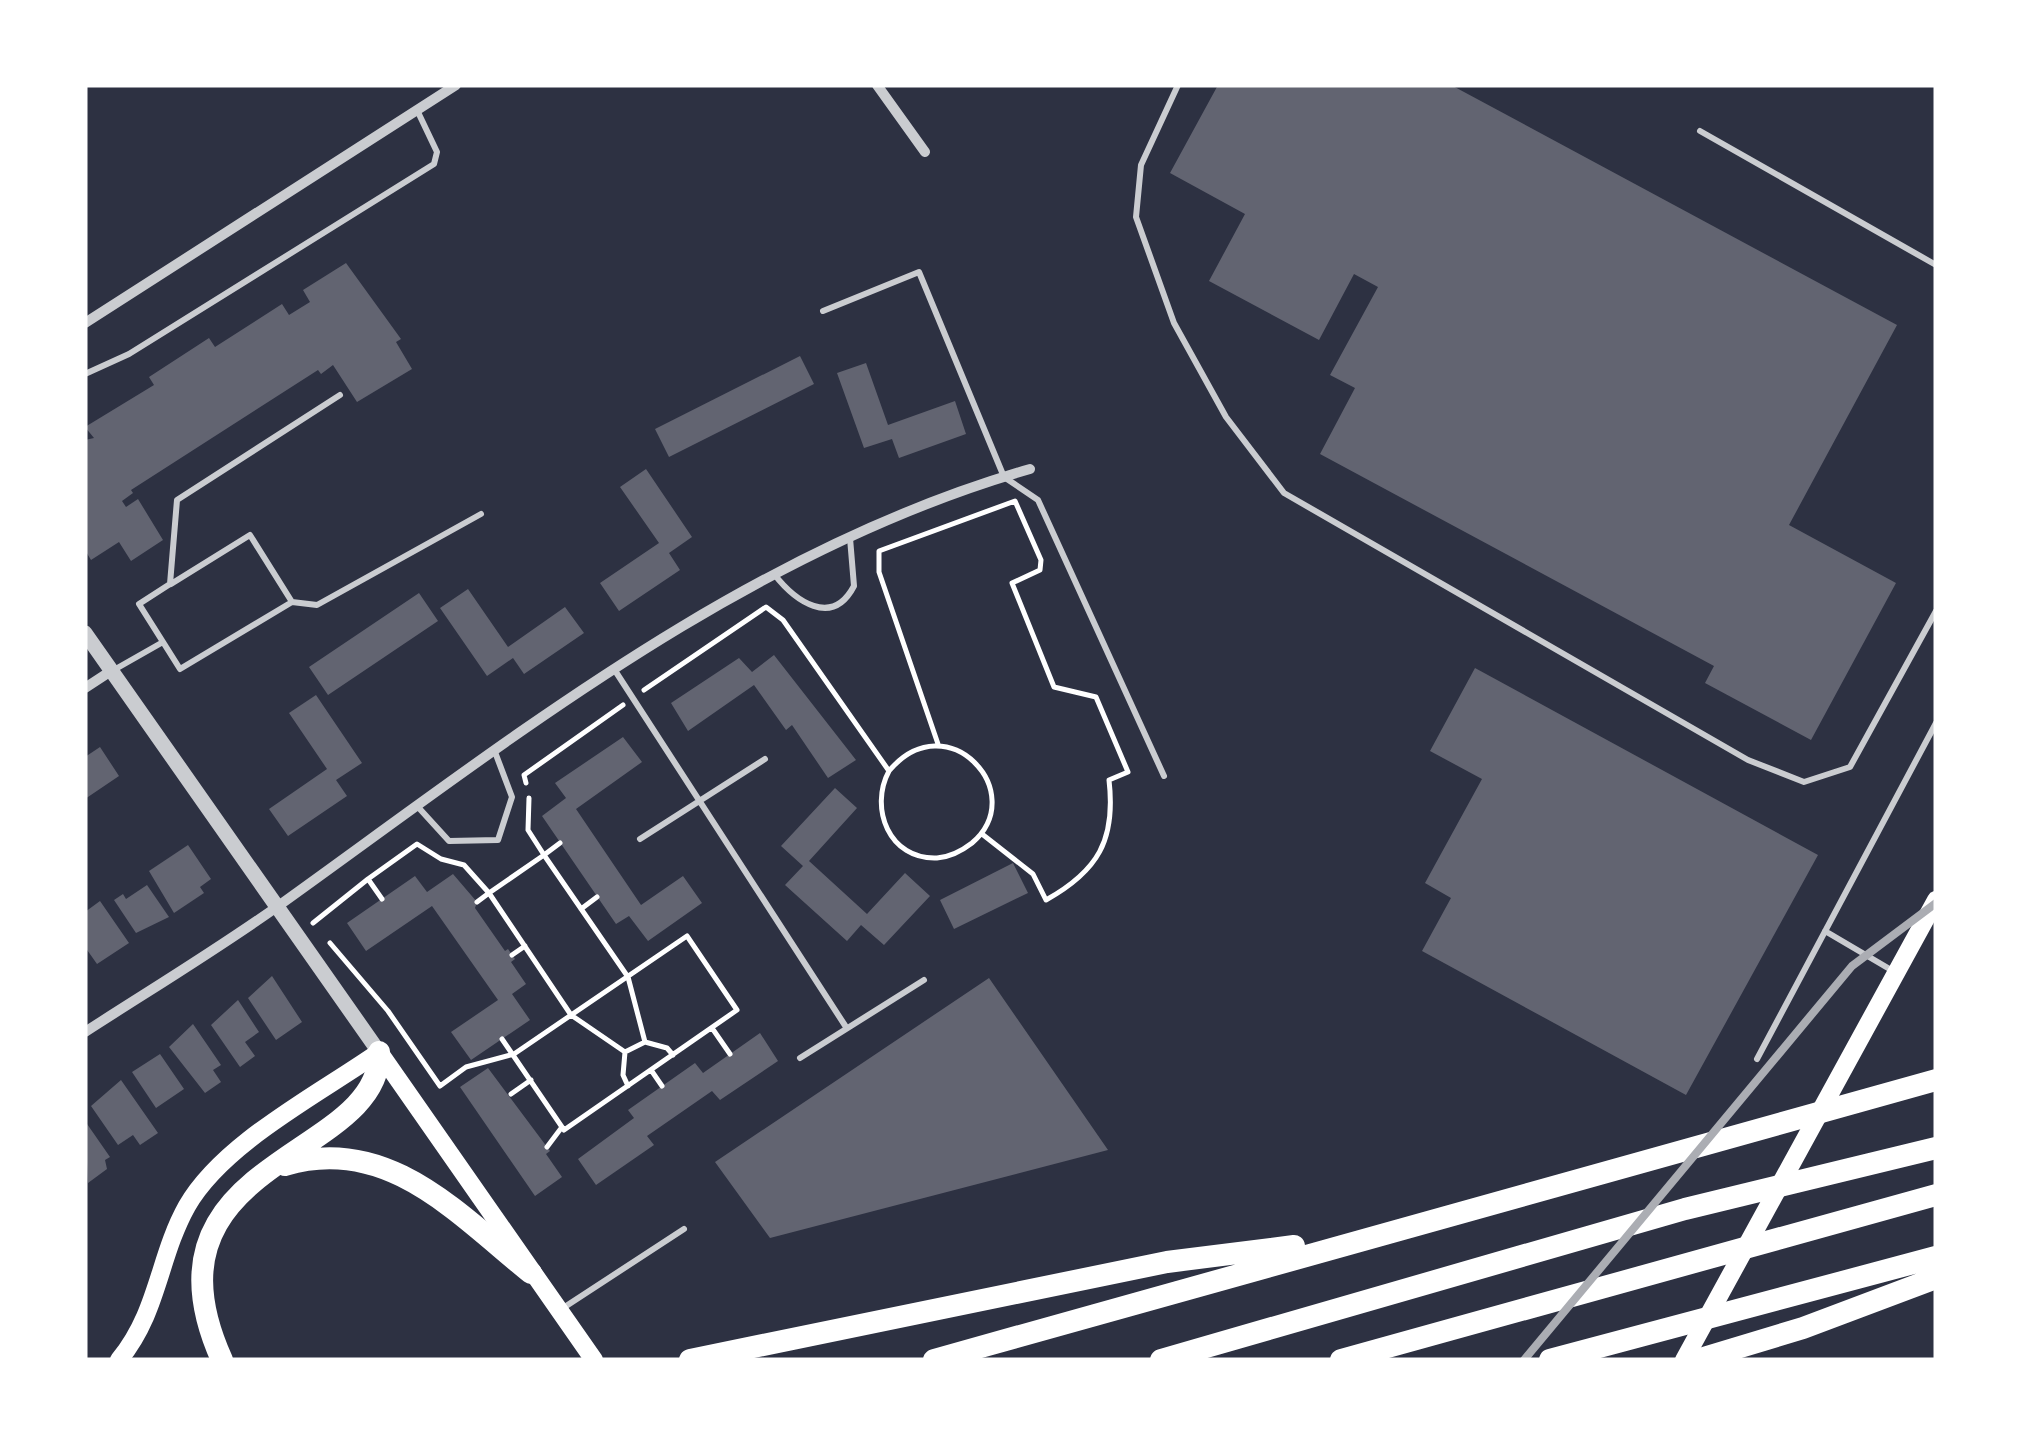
<svg xmlns="http://www.w3.org/2000/svg" width="2021" height="1445" viewBox="0 0 2021 1445" font-family="Poppins,sans-serif">
  <style>
    .building { fill: #626471 }
    .lines { fill: none; stroke-linecap: round; stroke-linejoin: round }
    .path { stroke: #fff; stroke-width: 5 }
    .service { stroke: #caccd0; stroke-width: 6 }
    .minor { stroke: #caccd0; stroke-width: 10 }
    .tertiary { stroke: #caccd0; stroke-width: 15 }
    .secondary { stroke: #fff; stroke-width: 18 }
    .motorway { stroke: #fff; stroke-width: 22 }
    .rail { stroke: #abadb3; stroke-width: 8 }
  </style>
  <rect width="100%" height="100%" fill="#2d3142"/>
  <!-- building -->
  <path class="building" d="M 1218,85 L 1451,85 L 1897,325 L 1789,525 L 1896,583 L 1811,740 L 1705,683 L 1714,666 L 1320,454 L 1355,388 L 1330,375 L 1378,287 L 1354,274 L 1319,340 L 1209,281 L 1245,214 L 1170,173 Z
    M 346,263 L 401,339 L 396,342 L 412,369 L 357,402 L 333,365 L 321,374 L 318,370 L 131,490 L 133,493 L 122,501 L 126,507 L 138,499 L 163,540 L 131,561 L 119,542 L 91,560 L 85,550 L 85,440 L 94,438 L 85,427 L 154,385 L 149,377 L 209,338 L 215,347 L 282,304 L 289,315 L 310,302 L 303,290 Z
    M 800,356 L 814,384 L 669,457 L 655,429 Z
    M 866,363 L 888,425 L 955,401 L 966,434 L 899,458 L 892,439 L 864,448 L 837,373 Z
    M 646,469 L 692,537 L 669,553 L 680,570 L 619,611 L 600,583 L 659,543 L 620,487 Z
    M 468,589 L 508,647 L 565,607 L 584,633 L 524,674 L 513,658 L 487,676 L 440,608 Z
    M 419,593 L 438,621 L 328,695 L 309,667 Z
    M 774,655 L 856,760 L 828,778 L 792,725 L 786,730 L 754,685 L 688,731 L 671,703 L 739,658 L 752,672 Z
    M 1475,668 L 1818,855 L 1686,1095 L 1422,951 L 1451,898 L 1425,883 L 1482,779 L 1430,751 Z
    M 316,695 L 362,763 L 336,780 L 347,796 L 288,836 L 269,809 L 327,769 L 289,713 Z
    M 623,737 L 642,762 L 576,809 L 641,905 L 683,876 L 702,903 L 648,941 L 629,916 L 616,924 L 542,816 L 566,798 L 555,783 Z
    M 100,747 L 119,776 L 85,799 L 85,757 Z
    M 835,788 L 857,808 L 809,861 L 867,914 L 905,873 L 930,896 L 884,945 L 861,925 L 847,941 L 785,885 L 803,866 L 781,846 Z
    M 188,845 L 211,879 L 200,887 L 204,893 L 174,913 L 149,871 Z
    M 1013,863 L 1028,893 L 954,929 L 940,900 Z
    M 453,874 L 477,902 L 475,908 L 505,951 L 508,949 L 515,959 L 511,962 L 526,984 L 512,994 L 530,1020 L 471,1060 L 451,1032 L 498,1000 L 432,906 L 366,951 L 347,923 L 415,876 L 427,892 Z
    M 147,885 L 169,917 L 136,933 L 114,900 L 123,894 L 126,899 Z
    M 100,901 L 129,943 L 97,964 L 85,947 L 85,912 Z
    M 272,976 L 302,1022 L 276,1040 L 248,998 Z
    M 989,978 L 1108,1150 L 770,1238 L 715,1162 Z
    M 238,1000 L 259,1032 L 245,1042 L 255,1056 L 240,1067 L 211,1025 Z
    M 193,1024 L 221,1065 L 213,1070 L 221,1082 L 205,1093 L 169,1047 Z
    M 760,1033 L 778,1061 L 720,1100 L 712,1091 L 647,1136 L 654,1145 L 596,1185 L 578,1159 L 634,1118 L 628,1110 L 695,1063 L 703,1073 Z
    M 160,1054 L 184,1089 L 156,1108 L 132,1072 Z
    M 488,1068 L 550,1151 L 546,1154 L 562,1177 L 535,1196 L 460,1087 Z
    M 121,1080 L 158,1133 L 140,1145 L 133,1135 L 118,1145 L 91,1106 Z
    M 85,1121 L 110,1157 L 105,1160 L 107,1169 L 88,1183 Z"/>
  <g class="lines">
    <!-- path -->
    <path class="path" d="M 644,690 L 766,607 L 783,620 L 889,771 C 869,808 889,860 937,858 C 950,857 963,850 972,843 C 1031,793 947,702 889,771
      M 938,744 L 879,572 L 879,551 L 1015,501 L 1041,560 L 1040,570 L 1012,583 L 1054,687 L 1096,697 L 1128,772 L 1109,780 C 1116,840 1098,871 1046,900 L 1033,874 L 982,834
      M 526,783 L 524,775 L 623,705
      M 529,798 L 528,830 L 544,855 L 560,843
      M 368,879 L 417,844 L 441,859 L 464,865 L 489,893 L 477,902
      M 581,909 L 597,897
      M 313,923 L 368,879 L 382,899
      M 330,943 L 388,1011 L 440,1086 L 466,1067 L 514,1054 L 687,936 L 737,1010 L 564,1130 L 502,1039
      M 512,955 L 525,946
      M 712,1028 L 730,1054
      M 625,1052 L 645,1042 L 667,1048 L 673,1055
      M 651,1070 L 662,1086
      M 628,1086 L 623,1075 L 625,1052 L 571,1015 L 489,893 L 544,855 L 628,977 L 645,1042
      M 511,1094 L 531,1080
      M 547,1147 L 562,1127"/>
    <!-- service -->
    <path class="service" d="M 1178,85 L 1141,165 L 1136,217 L 1174,323 L 1226,417 L 1284,493 L 1748,760 L 1804,782 L 1850,767 L 1936,611
      M 1700,131 L 1936,265
      M 823,311 L 919,272 L 1004,477 L 1038,500 L 1164,776
      M 85,374 L 129,354 L 434,164 L 437,152 L 417,110
      M 774,574 C 795,601 832,628 854,586 L 850,538
      M 171,584 L 250,535 L 292,602 L 317,605 L 481,514
      M 163,642 L 180,669 L 292,602
      M 614,669 L 846,1027
      M 112,671 L 163,642 L 139,604 L 170,584 L 177,500 L 340,395
      M 418,807 L 449,841 L 498,840 L 512,797 L 495,752
      M 640,839 L 765,759
      M 1825,931 L 1893,971
      M 800,1058 L 924,980
      M 1757,1059 L 1936,723
      M 560,1310 L 684,1229"/>
    <!-- minor -->
    <path class="minor" d="M 877,85 L 925,152
      M 85,323 L 456,85
      M 85,688 L 111,671
      M 85,1032 C 150,990 218,949 281,904 C 515,736 748,550 1030,469"/>
    <!-- tertiary -->
    <path class="tertiary" d="M 85,633 L 379,1052"/>
    <!-- secondary -->
    <path class="secondary" d="M 119,1360 C 159,1311 158,1258 187,1206 C 223,1143 319,1094 379,1052 L 594,1360
      M 1684,1360 L 1936,900"/>
    <!-- motorway -->
    <path class="motorway" d="M 285,1165 C 387,1134 458,1214 531,1273
      M 222,1360 C 131,1158 382,1160 379,1052
      M 690,1360 L 1167,1262 L 1294,1246
      M 934,1360 L 1936,1080
      M 1161,1360 L 1685,1209 L 1936,1148
      M 1341,1360 L 1936,1195
      M 1550,1360 L 1936,1257
      M 1697,1360 L 1803,1328 L 1936,1278"/>
    <!-- rail -->
    <path class="rail" d="M 1524,1360 L 1852,966 L 1936,903"/>
  </g>
  <!-- border -->
  <rect width="2021" height="1445" fill="none" stroke="#ffffff" stroke-width="175"/>
</svg>
